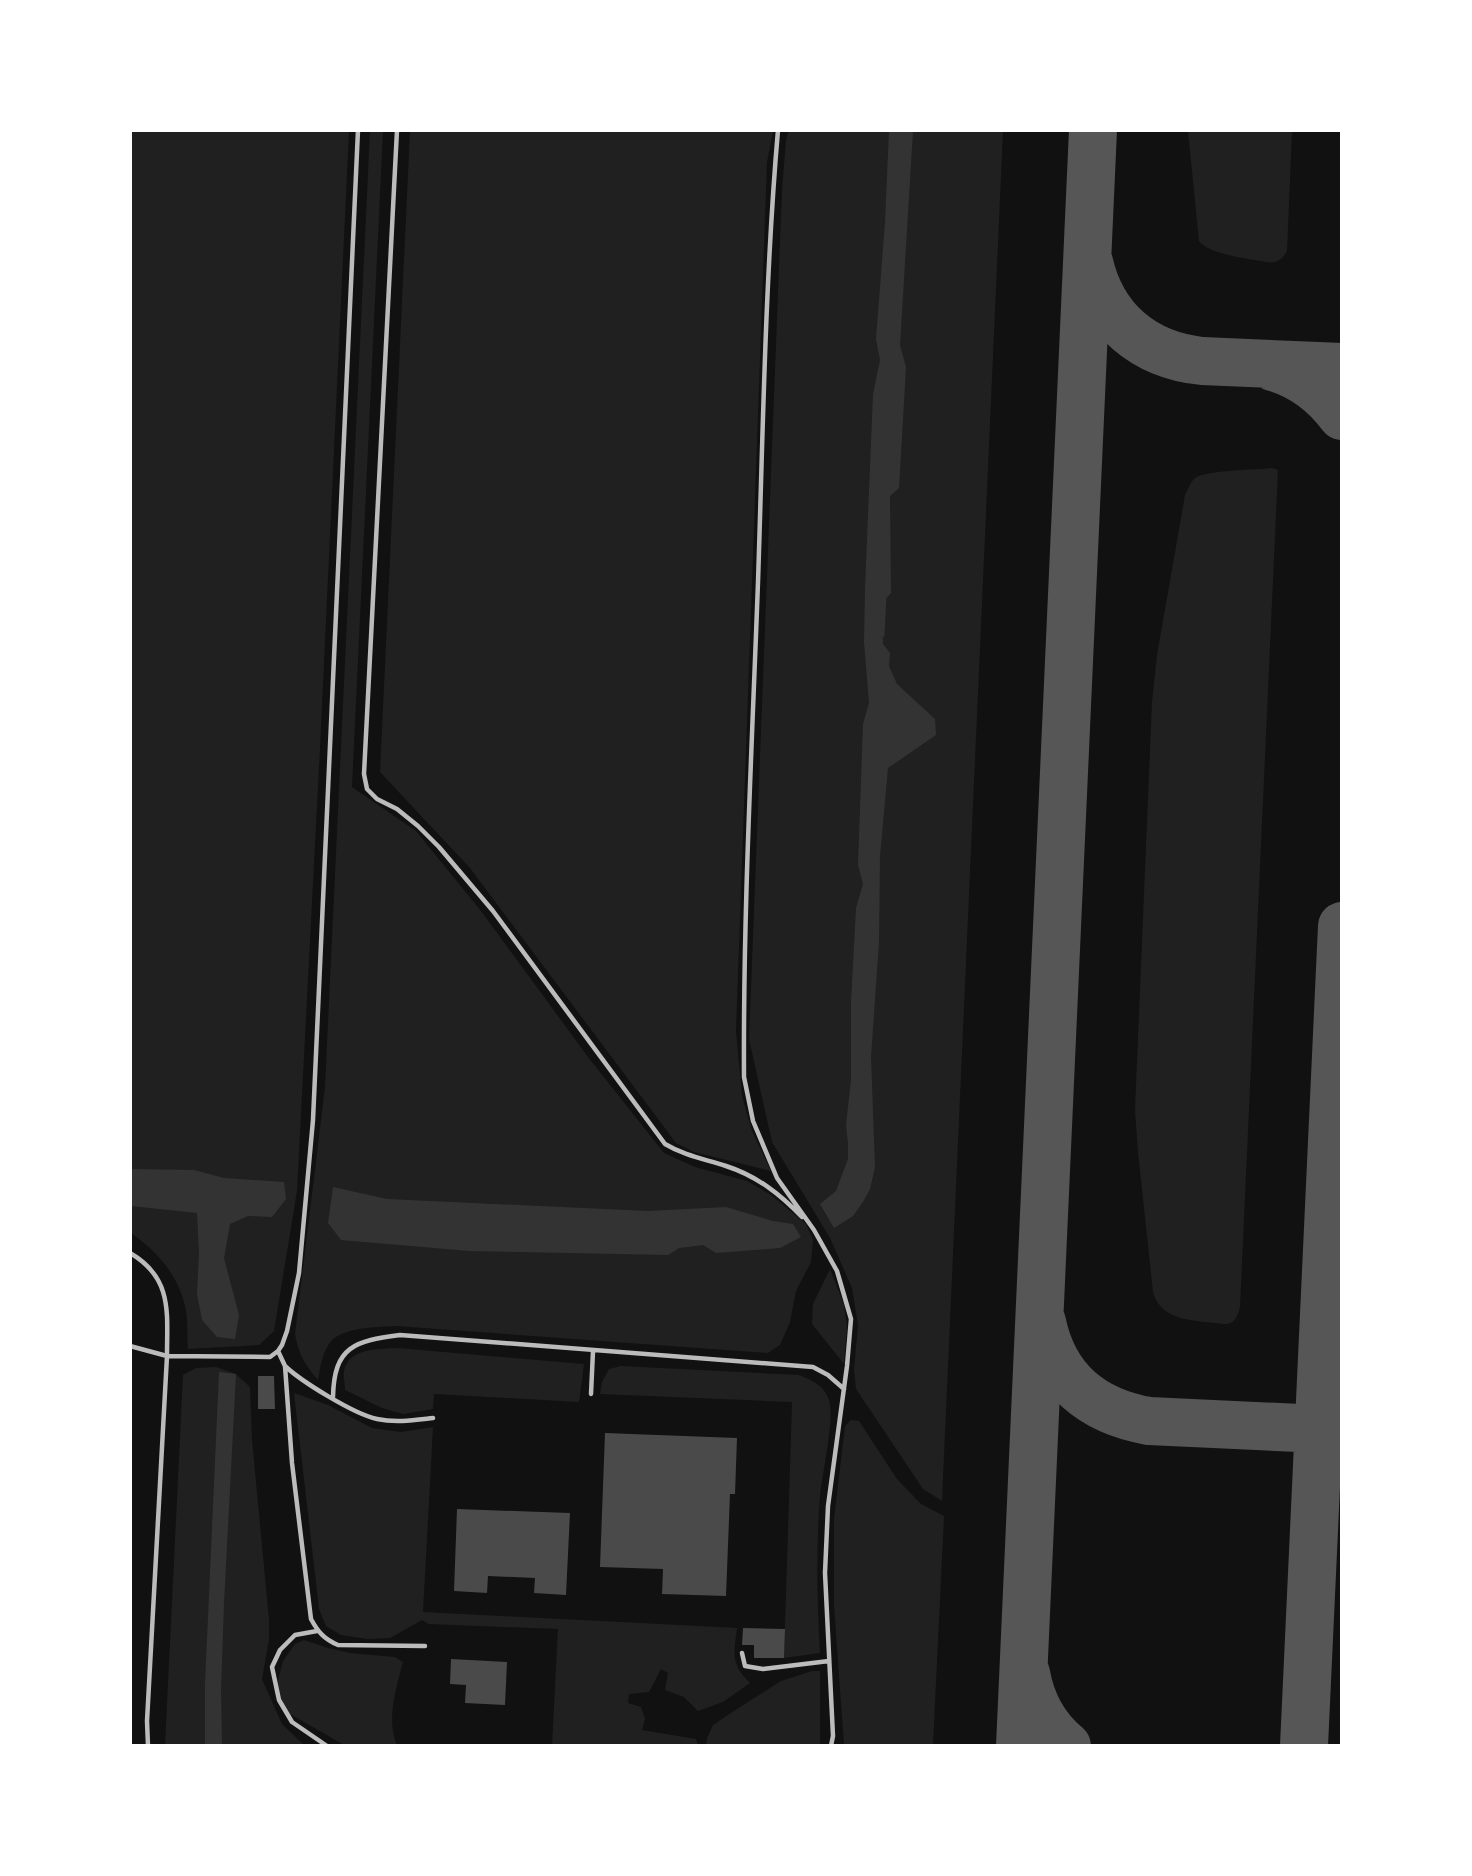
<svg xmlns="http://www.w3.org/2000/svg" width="1472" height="1876" viewBox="0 0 1472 1876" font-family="Raleway,sans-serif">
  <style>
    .green { fill: #202020 }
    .water { fill: #333 }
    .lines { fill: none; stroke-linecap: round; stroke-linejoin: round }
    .stream { stroke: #333; stroke-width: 5 }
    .taxiway { stroke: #565656; stroke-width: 48 }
    .building { fill: #4a4a4a }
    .service { stroke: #bcbcbc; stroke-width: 4.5 }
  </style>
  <rect width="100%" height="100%" fill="#111"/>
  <!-- green -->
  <path class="green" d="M 789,130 L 1003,131 L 942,1501 L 923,1489 L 856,1389 L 854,1370 L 858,1325 L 852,1288 L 830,1238 L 772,1142 L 749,1039 L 782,190 L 786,140 Z
    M 131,131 L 349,131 L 320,748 L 297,1191 L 274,1331 L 259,1345 L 188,1349 C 187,1336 188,1323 186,1311 C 180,1277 158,1252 131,1233 Z
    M 370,131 L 383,131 L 352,787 L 416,831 L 481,911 L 588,1057 L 664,1153 L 695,1167 L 747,1181 L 771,1195 L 806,1224 L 813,1240 L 811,1262 L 796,1291 L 790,1322 L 780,1345 L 768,1353 L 396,1326 C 378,1327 346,1327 332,1340 C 323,1350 320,1367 318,1380 C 305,1365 298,1353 295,1334 L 325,1087 Z
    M 410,131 L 773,131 L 767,162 L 736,1031 L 742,1096 L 752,1131 L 771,1171 L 694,1152 L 676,1143 L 470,868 L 380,772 Z
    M 1188,131 L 1292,131 L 1287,251 C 1282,260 1276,264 1266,262 C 1249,259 1208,254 1199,241 Z
    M 1272,468 L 1278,470 L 1240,1307 C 1237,1317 1235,1325 1223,1324 C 1197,1320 1161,1323 1153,1292 L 1138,1152 L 1135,1110 L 1152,702 L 1157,655 L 1185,495 C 1188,490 1190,482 1195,478 C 1207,470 1256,470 1272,468 Z
    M 830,1269 L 844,1305 L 847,1327 L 844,1364 L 812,1324 L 813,1304 Z
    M 398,1348 L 584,1364 L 579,1402 L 434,1394 L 433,1409 L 403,1414 L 382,1408 L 345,1390 C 345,1384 343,1376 344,1371 C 349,1347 380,1349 398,1348 Z
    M 621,1366 L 799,1375 C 813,1381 824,1385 829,1400 C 835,1419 822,1474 820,1496 C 816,1549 817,1601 820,1653 L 784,1658 L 792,1402 L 600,1394 L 602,1382 L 609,1369 Z
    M 216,1367 L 236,1374 L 250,1387 L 252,1440 L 269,1619 L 269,1640 L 262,1679 L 282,1724 L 304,1745 L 165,1746 L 183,1375 L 196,1368 Z
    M 294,1393 L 328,1405 L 372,1428 L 401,1432 L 433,1427 L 423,1612 L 737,1628 C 734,1654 730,1663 750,1683 L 723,1702 L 698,1711 L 684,1697 L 665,1690 L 668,1673 L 661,1669 L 649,1692 L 629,1694 L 628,1703 L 641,1707 L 645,1719 L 642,1730 L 696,1739 L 698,1745 L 552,1745 L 558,1629 L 429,1624 L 422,1620 L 390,1638 L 367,1639 L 341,1635 L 326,1626 L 319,1609 Z
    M 851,1420 L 859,1421 L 897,1479 L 921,1504 L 944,1516 L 933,1745 L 844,1745 L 834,1605 L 834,1519 L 845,1426 Z
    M 304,1640 L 328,1648 L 350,1653 L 395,1657 L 403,1662 C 396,1688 386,1721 397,1745 L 344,1745 L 285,1711 L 276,1688 L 283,1661 L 295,1644 Z
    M 812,1671 L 820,1671 L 820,1745 L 706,1745 L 707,1738 L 713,1725 L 740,1707 L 781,1681 Z"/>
  <!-- water -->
  <path class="water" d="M 889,131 L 913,131 L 900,345 L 906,367 L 899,488 L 890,496 L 891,593 L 882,603 L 883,644 L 890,653 L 889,666 L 897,684 L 935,719 L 936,735 L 888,768 L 880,856 L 879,942 L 871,1057 L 875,1167 L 870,1189 L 863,1202 L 853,1216 L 834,1228 L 820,1204 L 836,1191 L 848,1159 L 848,1143 L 846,1125 L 851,1080 L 851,1002 L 856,908 L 863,884 L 858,865 L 863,724 L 869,703 L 864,642 L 865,588 L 873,394 L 880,360 L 876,339 L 885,222 Z
    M 131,1169 L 194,1170 L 224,1178 L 284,1182 L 286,1199 L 272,1217 L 248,1216 L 230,1224 L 224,1258 L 239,1315 L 235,1339 L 217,1337 L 202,1320 L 197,1294 L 199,1253 L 197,1213 L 131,1206 Z
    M 333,1187 L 387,1199 L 648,1211 L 726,1207 L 773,1221 L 793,1224 L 801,1237 L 780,1248 L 716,1253 L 703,1245 L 679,1248 L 668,1255 L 469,1251 L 341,1240 L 328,1223 Z
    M 219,1372 L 236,1374 L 224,1603 L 221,1689 L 222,1745 L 205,1746 L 205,1684 Z"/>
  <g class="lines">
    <!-- stream -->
    <path class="stream" d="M 882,635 L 884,596"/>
    <!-- taxiway -->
    <path class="taxiway" d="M 1089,262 C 1102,320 1144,355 1202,361 L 1342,367
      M 1273,367 C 1302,375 1324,392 1342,416
      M 1042,1322 C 1054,1380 1092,1411 1149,1421 L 1342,1430
      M 1026,1673 C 1031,1702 1044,1727 1067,1746
      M 1020,1746 L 1093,130
      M 1304,1746 L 1342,926"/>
  </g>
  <!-- building -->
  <path class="building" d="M 258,1376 L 274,1376 L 275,1409 L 258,1409 Z
    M 605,1433 L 737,1438 L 735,1494 L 730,1494 L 726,1596 L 662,1594 L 663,1569 L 600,1567 Z
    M 457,1509 L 570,1513 L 566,1595 L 534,1593 L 535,1578 L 488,1576 L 487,1593 L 454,1591 Z
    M 743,1628 L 785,1629 L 784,1658 L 754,1658 L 754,1645 L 742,1645 Z
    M 451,1659 L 507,1662 L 505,1705 L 465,1703 L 466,1685 L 450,1684 Z"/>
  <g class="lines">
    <!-- service -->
    <path class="service" d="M 397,130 L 364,774 L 367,789 L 377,799 L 397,809 L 418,826 L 439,847 L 493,911 L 665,1144 C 685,1156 705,1159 726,1166 C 757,1176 780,1194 802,1217
      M 778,130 C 765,280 763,432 758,582 C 752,747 743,912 744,1077 L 753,1121 L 777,1178 L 814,1230 L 837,1271 L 851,1319 L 847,1366 L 828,1506 L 825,1573 L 833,1736 L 831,1746
      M 130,1253 C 173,1278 167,1313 167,1356 L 147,1721 L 148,1746
      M 130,1346 L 167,1356 L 270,1357 L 278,1351 L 282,1345 L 287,1331 L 299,1273 L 313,1120 L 358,130
      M 278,1351 L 285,1366 L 292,1463 L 311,1619 C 318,1632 324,1639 338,1645 L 425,1646
      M 285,1366 C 302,1382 354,1414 377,1419 C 396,1423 415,1420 433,1418
      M 591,1394 L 593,1351
      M 333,1397 C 334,1346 355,1341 400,1335 L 813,1367 L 828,1375 L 844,1389
      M 317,1631 L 295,1635 L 280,1650 L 272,1667 L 279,1700 L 292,1722 L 327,1746
      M 742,1653 L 745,1666 L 763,1669 L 829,1661"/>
  </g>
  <!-- border -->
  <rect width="1472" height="1876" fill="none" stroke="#ffffff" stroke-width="264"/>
</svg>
